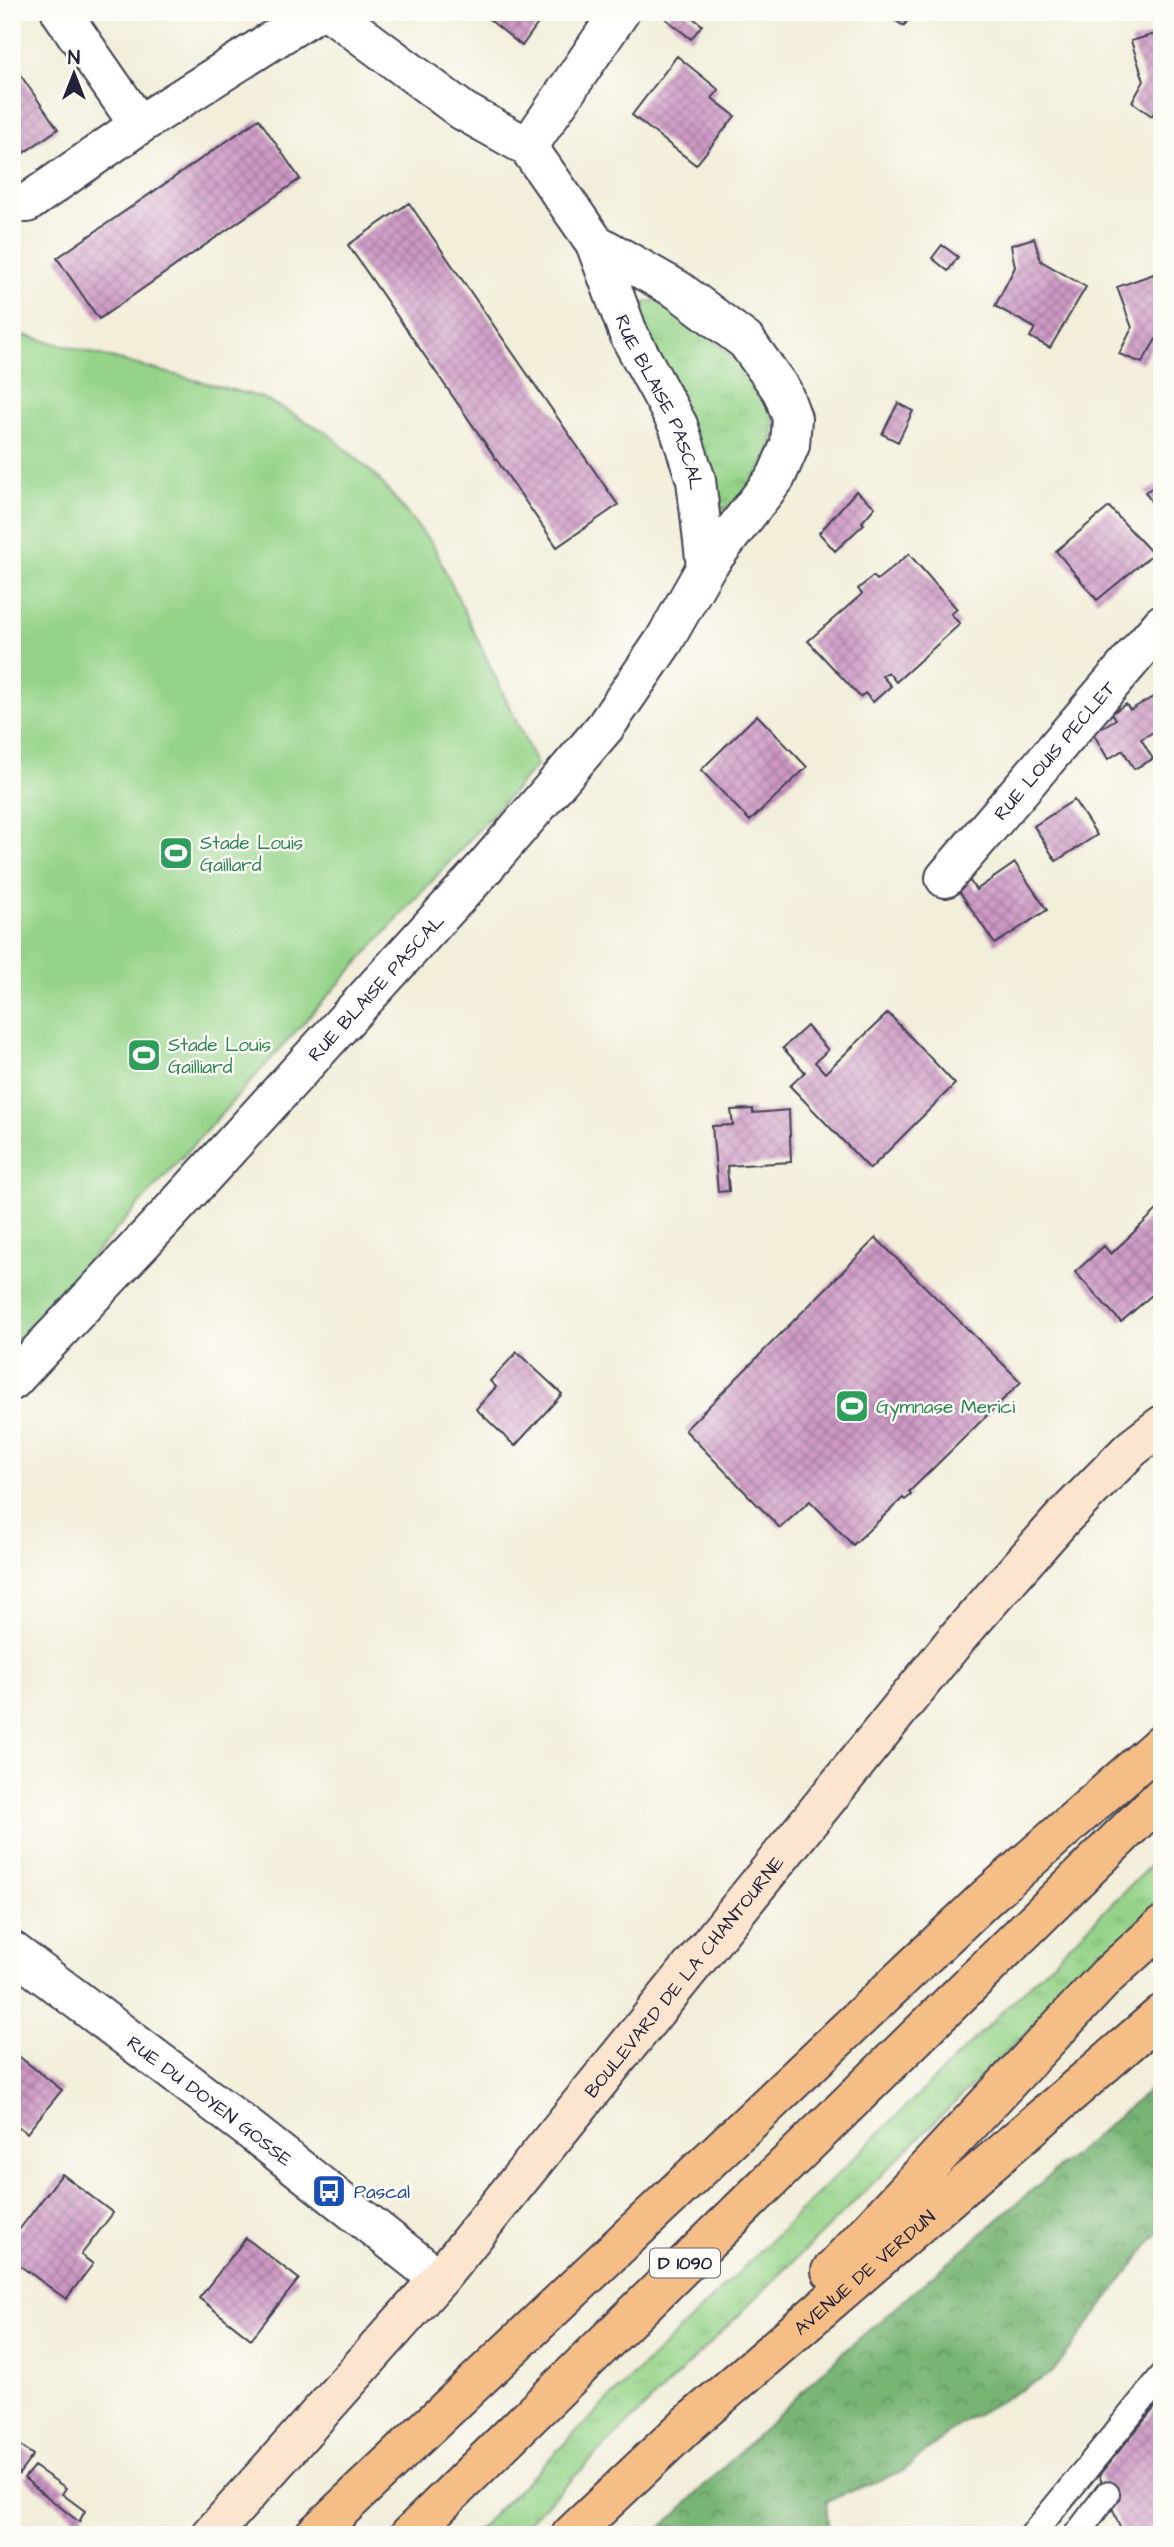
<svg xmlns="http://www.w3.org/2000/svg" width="1174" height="2547" viewBox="0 0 1174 2547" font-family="'Architects Daughter',sans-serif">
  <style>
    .grass { fill: url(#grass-tufts); stroke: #5c7a62; stroke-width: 2 }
    .forest { fill: url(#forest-crowns); stroke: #4d6c58; stroke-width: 2 }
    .park { fill: #95d388; stroke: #5c7a62; stroke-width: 2 }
    .building { fill: url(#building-cross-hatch) }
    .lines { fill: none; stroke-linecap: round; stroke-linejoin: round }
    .lane-casing { stroke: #414153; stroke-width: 28 }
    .street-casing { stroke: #414153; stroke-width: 42 }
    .secondary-casing { stroke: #414153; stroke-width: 42 }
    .primary-casing { stroke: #414153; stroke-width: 42 }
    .lane { stroke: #fff; stroke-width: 24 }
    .street { stroke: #fff; stroke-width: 38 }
    .secondary { stroke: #fbe5cf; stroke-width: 38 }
    .primary { stroke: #f6be87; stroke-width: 38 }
    .labels { text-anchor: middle; stroke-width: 5; stroke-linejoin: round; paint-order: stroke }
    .shield { fill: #fdfcf7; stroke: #646373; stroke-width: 2 }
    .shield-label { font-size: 18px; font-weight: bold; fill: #22223b }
    .street-label { font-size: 19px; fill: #22223b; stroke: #fdfcf7 }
    .leisure-label { font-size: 19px; fill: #27864d; stroke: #fdfcf7; text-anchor: start }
    .transit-label { font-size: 19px; fill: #164399; stroke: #fdfcf7; text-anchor: start }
  </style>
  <defs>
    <pattern id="grass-tufts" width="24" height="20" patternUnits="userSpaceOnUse" patternTransform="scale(1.75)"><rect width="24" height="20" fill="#95d388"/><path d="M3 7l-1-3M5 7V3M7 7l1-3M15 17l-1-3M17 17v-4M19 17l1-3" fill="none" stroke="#80b576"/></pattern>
    <pattern id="forest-crowns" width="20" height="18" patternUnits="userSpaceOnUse" patternTransform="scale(1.75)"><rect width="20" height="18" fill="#78b574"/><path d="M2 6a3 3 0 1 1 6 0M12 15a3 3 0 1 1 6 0" fill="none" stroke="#629360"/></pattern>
    <pattern id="building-cross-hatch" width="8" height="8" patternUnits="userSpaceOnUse" patternTransform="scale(1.75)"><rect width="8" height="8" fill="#cd98c4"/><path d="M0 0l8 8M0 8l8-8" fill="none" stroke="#a67ca0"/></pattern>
  </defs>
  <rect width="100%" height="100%" fill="#fdfcf7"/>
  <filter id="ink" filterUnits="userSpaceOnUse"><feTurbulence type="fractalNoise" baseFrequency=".0143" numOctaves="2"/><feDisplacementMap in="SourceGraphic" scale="14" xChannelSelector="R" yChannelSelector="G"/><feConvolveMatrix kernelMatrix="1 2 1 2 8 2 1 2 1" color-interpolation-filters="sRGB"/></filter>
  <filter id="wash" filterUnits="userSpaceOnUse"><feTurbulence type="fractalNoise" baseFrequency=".00686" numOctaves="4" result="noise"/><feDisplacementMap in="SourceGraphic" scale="28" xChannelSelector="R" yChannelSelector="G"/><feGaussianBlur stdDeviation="1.57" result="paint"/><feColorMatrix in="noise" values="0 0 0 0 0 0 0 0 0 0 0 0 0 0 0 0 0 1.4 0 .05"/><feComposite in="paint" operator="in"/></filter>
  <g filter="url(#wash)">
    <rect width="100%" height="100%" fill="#f2eeda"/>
    <!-- grass -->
    <path class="grass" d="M 659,299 C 697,326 783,385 773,439 C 769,465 747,487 731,507 L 716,510 L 641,316 L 643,303 Z
      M 1162,1854 L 1162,1899 L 515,2535 L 472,2535 Z"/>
    <!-- forest -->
    <path class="forest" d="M 1162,2079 L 1162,2227 L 1052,2373 L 960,2423 L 903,2471 L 826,2501 L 829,2535 L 654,2535 L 841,2354 Z"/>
    <!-- park -->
    <path class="park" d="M 12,332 L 263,398 L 326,432 L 376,476 L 433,545 L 537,765 L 12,1345 Z"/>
    <g id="blocks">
      <!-- building -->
      <path class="building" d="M 480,12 L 546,12 L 522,46 Z
        M 672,12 L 685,12 L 702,25 L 691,39 L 666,19 Z
        M 882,12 L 913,12 L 904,26 Z
        M 1162,32 L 1162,99 L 1152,116 L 1132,102 L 1144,81 L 1131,41 Z
        M 677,56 L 719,90 L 712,98 L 735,116 L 696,165 L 632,115 Z
        M 12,63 L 58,129 L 12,161 Z
        M 259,119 L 300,179 L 99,319 L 57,258 Z
        M 409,203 L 618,505 L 557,547 L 348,245 Z
        M 1034,238 L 1041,261 L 1086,287 L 1050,348 L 1030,337 L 1035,328 L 995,306 L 1015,267 L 1011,245 Z
        M 942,245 L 958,257 L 948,271 L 932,258 Z
        M 1162,271 L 1162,337 L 1156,339 L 1142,363 L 1119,354 L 1132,328 L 1117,287 Z
        M 898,403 L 913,411 L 898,442 L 882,434 Z
        M 1162,482 L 1162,503 L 1155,507 L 1145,492 Z
        M 856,491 L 875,507 L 862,522 L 864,524 L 835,551 L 819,533 Z
        M 1109,507 L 1153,554 L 1097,600 L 1056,551 Z
        M 909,554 L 957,609 L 951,614 L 960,624 L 896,682 L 888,672 L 882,676 L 891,686 L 873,702 L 865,693 L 860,697 L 808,641 L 862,594 L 858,589 L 873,576 L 877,580 Z
        M 1162,692 L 1162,727 L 1141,739 L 1153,759 L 1134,769 L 1123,750 L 1108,759 L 1093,733 L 1116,719 L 1112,713 L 1126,704 L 1130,710 Z
        M 757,715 L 807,767 L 750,821 L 701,770 Z
        M 1074,800 L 1097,835 L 1056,861 L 1034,826 Z
        M 1015,863 L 1047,910 L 995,944 L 957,888 L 970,881 L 976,890 Z
        M 888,1013 L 955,1084 L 870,1169 L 790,1086 L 805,1072 L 783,1048 L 807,1026 L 828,1050 L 815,1062 L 825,1073 Z
        M 753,1109 L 753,1113 L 789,1110 L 791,1162 L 727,1166 L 729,1191 L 718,1192 L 712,1126 L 733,1125 L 731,1110 Z
        M 1162,1205 L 1162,1286 L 1121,1322 L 1075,1272 L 1104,1246 L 1111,1254 Z
        M 876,1238 L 1021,1382 L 909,1492 L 911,1495 L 905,1500 L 903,1498 L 853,1545 L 810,1501 L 780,1528 L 685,1430 Z
        M 517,1352 L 562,1394 L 515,1446 L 476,1409 L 496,1387 L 490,1381 Z
        M 12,2051 L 62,2090 L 27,2133 L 12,2122 Z
        M 62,2174 L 113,2213 L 81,2255 L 93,2264 L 66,2299 L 12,2260 L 12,2239 Z
        M 246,2238 L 299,2279 L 251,2339 L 199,2298 Z
        M 1162,2399 L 1162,2535 L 1123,2535 L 1099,2475 Z
        M 12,2440 L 33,2455 L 19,2474 L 12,2469 Z
        M 34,2466 L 66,2488 L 62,2494 L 85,2511 L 79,2522 L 24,2478 Z"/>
    </g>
  </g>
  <g filter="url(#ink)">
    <use href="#blocks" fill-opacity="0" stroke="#414153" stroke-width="2"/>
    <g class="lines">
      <!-- lane casing -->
      <g class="lane-casing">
        <path id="lane" d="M 1032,2535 L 1162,2376
          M 1076,2535 L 1107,2494"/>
      </g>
      <!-- street casing -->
      <g class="street-casing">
        <g id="street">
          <path d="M 61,12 L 139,125"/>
          <path id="s1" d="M 330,12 L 463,111 L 528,147 L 595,243 L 629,335 L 678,425 L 696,480 L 706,567"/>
          <path d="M 528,147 L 620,12"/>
          <path d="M 27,203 L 139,125 L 317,12"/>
          <path id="s2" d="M 945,878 L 1162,624"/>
          <path id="s3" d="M 12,1381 L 168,1215 L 485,867 L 605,727 L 664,641 L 706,567 L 776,477 L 790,445 L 792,418 L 782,391 L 746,341 L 678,290 L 595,243"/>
          <path id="s4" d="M 12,1951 L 249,2129 L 439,2279"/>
        </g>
      </g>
      <!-- secondary casing -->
      <g class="secondary-casing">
        <g id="secondary">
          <path id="s5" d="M 211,2535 L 439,2279 L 958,1637 L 1061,1520 L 1131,1449 L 1162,1425"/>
        </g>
      </g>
      <!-- primary casing -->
      <g class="primary-casing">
        <g id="primary">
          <path d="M 831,2271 L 1107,1976 L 1162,1926"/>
          <path d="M 314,2535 L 986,1898 L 1162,1743"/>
          <path d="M 409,2535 L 1162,1796"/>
          <path id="s6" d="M 571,2535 L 686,2426 L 1162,2014"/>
        </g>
      </g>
      <!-- lane -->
      <use href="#lane" class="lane"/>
      <!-- street -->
      <use href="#street" class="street"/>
      <!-- secondary -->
      <use href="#secondary" class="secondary"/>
      <!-- primary -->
      <use href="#primary" class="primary"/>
    </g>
  </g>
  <!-- icons -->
  <defs>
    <g id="stadium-square" transform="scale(1.75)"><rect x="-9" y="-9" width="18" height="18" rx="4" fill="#2e9e5b" stroke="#fdfcf7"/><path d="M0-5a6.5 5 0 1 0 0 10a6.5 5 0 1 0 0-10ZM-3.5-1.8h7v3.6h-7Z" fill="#fff"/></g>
    <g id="bus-square" transform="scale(1.75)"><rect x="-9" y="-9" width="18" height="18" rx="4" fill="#1a4fb4" stroke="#fdfcf7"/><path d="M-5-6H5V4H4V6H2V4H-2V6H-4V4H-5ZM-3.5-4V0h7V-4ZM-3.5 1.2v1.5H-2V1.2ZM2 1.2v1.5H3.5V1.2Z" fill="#fff"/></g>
  </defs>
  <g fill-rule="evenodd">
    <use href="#stadium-square" x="176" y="853"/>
    <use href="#stadium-square" x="144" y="1055"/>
    <use href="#stadium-square" x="852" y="1406"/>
    <use href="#bus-square" x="329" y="2191"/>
  </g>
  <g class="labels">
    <!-- shield labels -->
    <rect class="shield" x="650" y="2248.5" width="70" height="29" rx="5"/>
    <g class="shield-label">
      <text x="685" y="2269">D 1090</text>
    </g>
    <!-- street labels -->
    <g class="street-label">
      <text dy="7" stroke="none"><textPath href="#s1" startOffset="530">RUE BLAISE PASCAL</textPath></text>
      <text dy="7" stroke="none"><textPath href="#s2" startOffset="168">RUE LOUIS PECLET</textPath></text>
      <text dy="7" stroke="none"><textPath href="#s3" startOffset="536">RUE BLAISE PASCAL</textPath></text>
      <text dy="7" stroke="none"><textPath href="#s5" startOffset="732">BOULEVARD DE LA CHANTOURNE</textPath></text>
      <text dy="7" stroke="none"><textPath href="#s4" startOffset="248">RUE DU DOYEN GOSSE</textPath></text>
      <text dy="7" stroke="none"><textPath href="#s6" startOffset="394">AVENUE DE VERDUN</textPath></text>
    </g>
    <!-- leisure labels -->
    <g class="leisure-label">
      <text x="200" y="849">Stade Louis<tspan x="200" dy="22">Gaillard</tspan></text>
      <text x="168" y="1051">Stade Louis<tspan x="168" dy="22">Gailliard</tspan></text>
      <text x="876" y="1413">Gymnase Merici</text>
    </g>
    <!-- transit labels -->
    <g class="transit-label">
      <text x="354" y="2198">Pascal</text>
    </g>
  </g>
  <!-- margin -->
  <rect width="1174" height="2547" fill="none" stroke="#fdfcf7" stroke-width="42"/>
  <!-- north arrow -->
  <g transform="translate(74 74)" stroke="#fdfcf7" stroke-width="5" paint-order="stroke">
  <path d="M0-5L12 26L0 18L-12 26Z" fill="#22223b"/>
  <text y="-10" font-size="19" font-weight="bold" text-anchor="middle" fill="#22223b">N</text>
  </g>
</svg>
